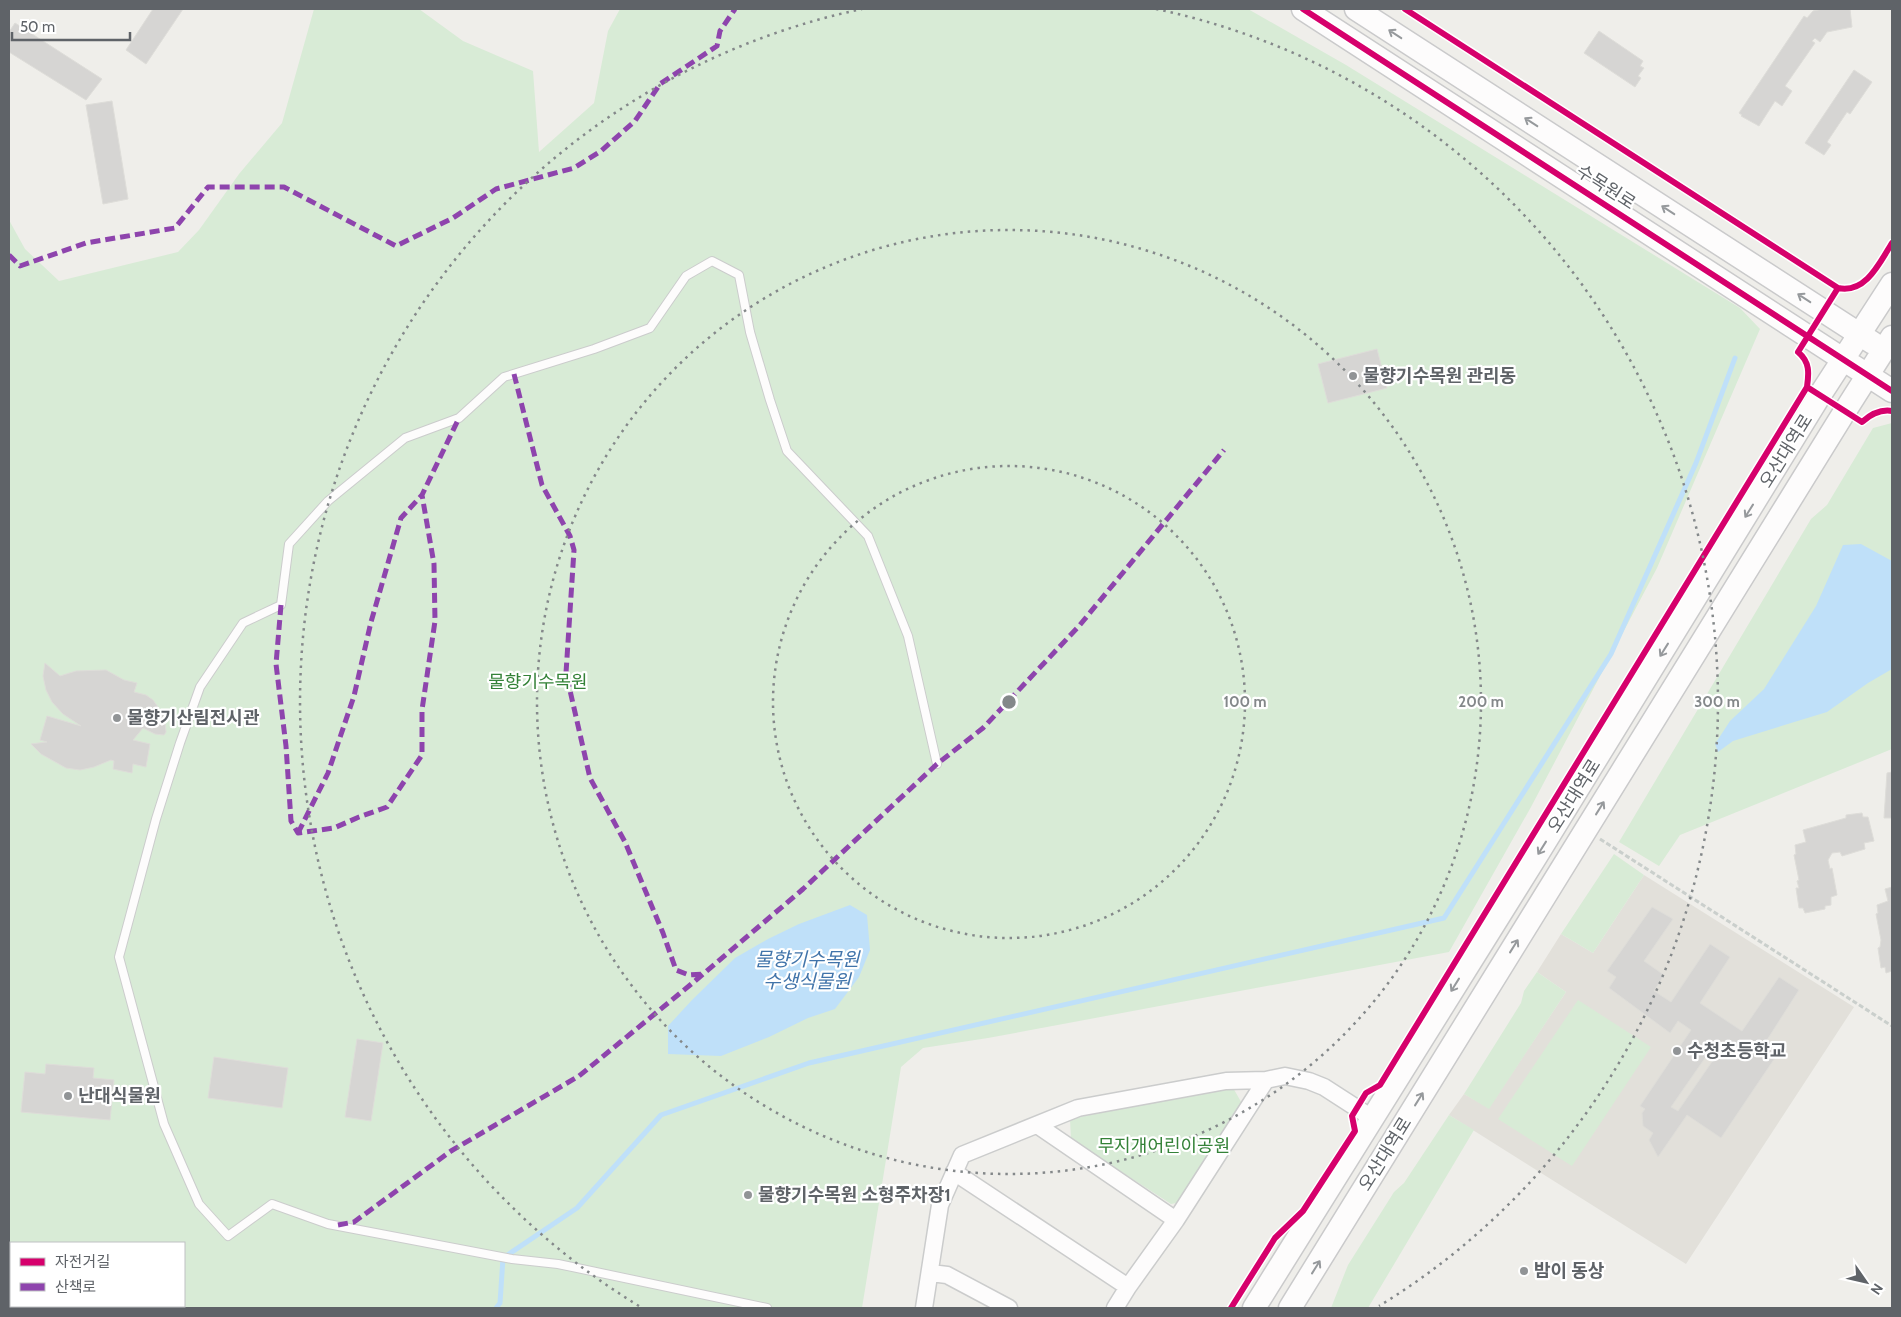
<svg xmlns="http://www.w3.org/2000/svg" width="1901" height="1317" viewBox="0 0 1901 1317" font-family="Cabin,'Noto Sans KR',sans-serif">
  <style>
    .education { fill: #e2e0da }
    .green { fill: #d8ebd6; fill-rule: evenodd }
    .water { fill: #bfe0f9 }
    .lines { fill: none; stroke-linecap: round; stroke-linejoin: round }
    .stream { stroke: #bfe0f9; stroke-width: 5 }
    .building { fill: #d6d5d3; stroke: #deddd9; fill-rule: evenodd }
    .lane-casing { stroke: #cbcccc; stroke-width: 10 }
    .street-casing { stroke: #cbcccc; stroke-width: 19 }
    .secondary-casing { stroke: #cacacb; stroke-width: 25 }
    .path { stroke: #cacfcc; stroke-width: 3; stroke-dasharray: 5 2.5; stroke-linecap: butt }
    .lane { stroke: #fdfcfc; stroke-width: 8 }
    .street { stroke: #fdfcfc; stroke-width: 16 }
    .secondary { stroke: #fdfcfc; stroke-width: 22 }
    .quiet { stroke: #8e44ad; stroke-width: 5; stroke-dasharray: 10 5; stroke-linecap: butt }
    .cycleway-casing { stroke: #fff; stroke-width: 9 }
    .cycleway { stroke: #d6006c; stroke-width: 6 }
    .oneway { stroke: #96999c }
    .ring { fill: none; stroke: #84888a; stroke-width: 2.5; stroke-dasharray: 2.5 5 }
    .poi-dot { fill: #919496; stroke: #fff; stroke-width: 2 }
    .labels { text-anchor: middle; stroke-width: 4.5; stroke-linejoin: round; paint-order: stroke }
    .street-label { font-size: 18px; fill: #5f6368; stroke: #fff }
    .poi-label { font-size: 18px; font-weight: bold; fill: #5f6368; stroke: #fff; text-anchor: start }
    .park-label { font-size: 18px; fill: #348238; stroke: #fff }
    .water-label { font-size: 19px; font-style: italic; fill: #4174aa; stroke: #fff }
    .centre { fill: #84888a; stroke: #fff; stroke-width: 2.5 }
    .ring-label { font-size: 15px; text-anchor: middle; font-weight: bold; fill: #84888a; stroke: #fff; stroke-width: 4.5; stroke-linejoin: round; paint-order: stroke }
  </style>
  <rect width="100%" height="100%" fill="#efeeea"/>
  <!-- education -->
  <path class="education" d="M 1644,875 L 1854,1007 L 1686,1264 L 1449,1115 L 1464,1094 L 1489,1108 L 1566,992 L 1537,972 L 1561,934 L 1593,953 Z"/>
  <!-- green -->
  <path class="green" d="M 314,9 L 419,9 L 463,41 L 533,71 L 539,152 L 594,103 L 608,31 L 620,9 L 1248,9 L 1346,65 L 1740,308 L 1760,329 L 1657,568 L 1531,807 L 1449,952 L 988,1038 L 923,1048 L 901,1067 L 862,1308 L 9,1308 L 9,220 L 25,249 L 59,281 L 178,252 L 199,230 L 239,174 L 282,123 ZM 11,1243 L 184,1243 L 184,1306 L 11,1306 Z
    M 1892,423 L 1892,749 L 1680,835 L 1659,866 L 1619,842 L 1811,519 L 1827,505 L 1873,428 Z
    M 1614,854 L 1644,875 L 1593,953 L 1561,934 Z
    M 1537,972 L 1566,992 L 1489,1109 L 1464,1094 L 1521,1003 L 1524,991 Z
    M 1578,1000 L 1651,1047 L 1572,1166 L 1498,1119 Z
    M 1232,1086 L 1244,1107 L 1182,1202 L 1171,1204 L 1071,1139 L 1070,1119 Z
    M 1449,1115 L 1474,1130 L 1368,1308 L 1331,1308 L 1348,1265 L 1394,1192 L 1404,1183 Z"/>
  <!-- water -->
  <path class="water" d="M 1861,544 L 1892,561 L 1892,669 L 1868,683 L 1827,712 L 1733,741 L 1718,752 L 1715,744 L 1730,721 L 1764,689 L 1816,606 L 1843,545 Z
    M 850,905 L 867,915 L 870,950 L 859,977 L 835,1009 L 808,1018 L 769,1037 L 721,1056 L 668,1054 L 668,1026 L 692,1000 L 735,958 L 768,939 L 799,924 Z"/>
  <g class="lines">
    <!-- stream -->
    <path class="stream" d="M 496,1308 L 500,1303 L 503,1258 L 577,1208 L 661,1115 L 809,1063 L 1444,918 L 1611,654 L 1696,463 L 1735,358"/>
  </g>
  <!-- building -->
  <path class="building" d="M 153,9 L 183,9 L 146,64 L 126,50 Z
    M 1823,9 L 1850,9 L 1852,27 L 1827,32 L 1820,42 L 1815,38 L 1812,41 L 1815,43 L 1785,86 L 1792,91 L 1782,106 L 1775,101 L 1759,126 L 1741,116 L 1742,115 L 1739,113 L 1804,16 L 1807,18 L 1813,11 Z
    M 15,23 L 102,79 L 86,100 L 9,52 L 9,32 Z
    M 1599,31 L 1643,61 L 1640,66 L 1644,68 L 1638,76 L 1641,78 L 1635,87 L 1584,53 Z
    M 1854,70 L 1872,82 L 1850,114 L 1847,112 L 1827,142 L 1831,145 L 1824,155 L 1805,143 Z
    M 112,101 L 128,199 L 103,204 L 86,105 Z
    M 1377,349 L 1387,388 L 1328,403 L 1318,364 Z
    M 45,663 L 60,676 L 76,671 L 106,670 L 124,680 L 137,683 L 134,692 L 146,695 L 153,700 L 163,714 L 165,723 L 166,732 L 164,735 L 155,734 L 143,728 L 133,740 L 150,744 L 146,767 L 133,764 L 132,773 L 113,769 L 114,761 L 111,760 L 94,767 L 80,770 L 66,768 L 41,754 L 31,744 L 47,742 L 40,740 L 47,716 L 81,726 L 63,714 L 52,702 L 46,690 L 43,676 Z
    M 1892,772 L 1892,818 L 1884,818 L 1887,773 Z
    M 1862,813 L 1863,817 L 1868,817 L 1874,841 L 1864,843 L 1865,849 L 1842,856 L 1840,852 L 1832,853 L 1828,860 L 1830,869 L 1832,868 L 1837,895 L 1831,897 L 1831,905 L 1825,906 L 1825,909 L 1805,913 L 1803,908 L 1799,908 L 1796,888 L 1799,888 L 1797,881 L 1799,880 L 1794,855 L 1796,854 L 1795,845 L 1806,842 L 1803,830 L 1846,818 L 1846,815 Z
    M 1892,887 L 1892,971 L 1886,973 L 1885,967 L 1881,968 L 1878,948 L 1880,947 L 1881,940 L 1876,914 L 1878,913 L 1877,905 L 1888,901 L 1885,889 Z
    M 1652,907 L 1673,919 L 1644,961 L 1664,975 L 1654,991 L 1671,1002 L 1710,944 L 1730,957 L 1700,1003 L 1742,1031 L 1779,977 L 1799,990 L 1767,1040 L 1781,1049 L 1721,1138 L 1687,1115 L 1658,1157 L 1649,1140 L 1653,1133 L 1643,1126 L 1642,1113 L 1645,1109 L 1640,1106 L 1691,1030 L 1678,1021 L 1670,1033 L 1609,988 L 1616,977 L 1607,971 ZM 1714,1045 L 1720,1050 L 1678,1111 L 1671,1107 Z
    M 357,1039 L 383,1043 L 371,1121 L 345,1117 Z
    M 214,1057 L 288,1068 L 282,1108 L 208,1098 Z
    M 46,1064 L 94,1068 L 93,1078 L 114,1080 L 110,1120 L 21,1112 L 25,1072 L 45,1074 Z"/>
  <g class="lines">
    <!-- lane casing -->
    <g class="lane-casing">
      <path id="lane" d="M 767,1308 L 558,1264 L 512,1259 L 328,1224 L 272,1204 L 228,1236 L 199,1204 L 164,1124 L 119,957 L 156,819 L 180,743 L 200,687 L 243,623 L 281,605 L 289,544 L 328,501 L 405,438 L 459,418 L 504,377 L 594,349 L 650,328 L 686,276 L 712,261 L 739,275 L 750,332 L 770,400 L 787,451 L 868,536 L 908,636 L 937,764"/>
    </g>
    <!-- street casing -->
    <g class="street-casing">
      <path id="street" d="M 1037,1125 L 1176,1220
        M 954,1172 L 1128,1287
        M 931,1273 L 947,1275 L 1009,1308
        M 924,1308 L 940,1205 L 962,1155 L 1078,1108 L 1226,1081 L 1266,1080 L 1285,1076 L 1309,1081 L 1324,1087 L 1372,1118
        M 1115,1308 L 1128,1287 L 1176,1220 L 1266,1080"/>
    </g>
    <!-- secondary casing -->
    <g class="secondary-casing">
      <path id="secondary" d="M 1303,9 L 1892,391
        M 1356,9 L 1873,343
        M 1254,1308 L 1537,855 L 1820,395 L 1892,284
        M 1290,1308 L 1845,411 L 1892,337"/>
    </g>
    <!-- path -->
    <path class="path" d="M 1600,839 L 1892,1026"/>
    <!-- lane -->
    <use href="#lane" class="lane"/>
    <!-- street -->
    <use href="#street" class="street"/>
    <!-- secondary -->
    <use href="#secondary" class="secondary"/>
    <!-- quiet -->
    <path class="quiet" d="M 9,255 L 20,266 L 86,243 L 175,228 L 208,187 L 284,187 L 396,246 L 453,218 L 496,189 L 574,168 L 601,151 L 635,121 L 660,84 L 717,46 L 720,31 L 735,9
      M 514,374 L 542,485 L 570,536 L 574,550 L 566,673 L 590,778 L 625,842 L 663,933 L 676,970 L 689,975 L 703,974
      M 281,605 L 276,664 L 286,746 L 291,821 L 298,833 L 334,828 L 359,817 L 387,807 L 422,755 L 422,710 L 435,621 L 434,564 L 422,495 L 459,418
      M 298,833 L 328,773 L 354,696 L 371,622 L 401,518 L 422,495
      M 338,1225 L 354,1222 L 451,1151 L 579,1076 L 695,981 L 803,889 L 937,764 L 983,728 L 1079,626 L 1224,450"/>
    <!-- cycleway casing -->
    <g class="cycleway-casing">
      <path id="cycleway" d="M 1303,9 L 1892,391
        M 1405,9 L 1838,288 C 1866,294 1880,262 1892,243
        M 1807,387 L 1862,422 C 1871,414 1880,409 1892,411
        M 1231,1308 L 1275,1238 L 1303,1211 L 1355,1131 L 1352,1116 L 1366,1093 L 1380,1085 L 1807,387 C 1809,373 1810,362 1798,352 L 1838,288"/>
    </g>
    <!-- cycleway -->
    <use href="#cycleway" class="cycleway"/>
  </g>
  <!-- one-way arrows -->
  <defs><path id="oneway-shaft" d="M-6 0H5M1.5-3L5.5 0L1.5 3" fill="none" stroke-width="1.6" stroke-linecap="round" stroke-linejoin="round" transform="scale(1.25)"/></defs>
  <g class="oneway">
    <use href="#oneway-shaft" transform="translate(1395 34) rotate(-147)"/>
    <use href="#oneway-shaft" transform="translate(1531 122) rotate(-147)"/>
    <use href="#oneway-shaft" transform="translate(1668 210) rotate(-147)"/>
    <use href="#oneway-shaft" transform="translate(1804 298) rotate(-147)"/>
    <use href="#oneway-shaft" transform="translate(1749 511) rotate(122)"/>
    <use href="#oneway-shaft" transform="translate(1664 650) rotate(122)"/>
    <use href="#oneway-shaft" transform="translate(1600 808) rotate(-58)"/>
    <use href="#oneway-shaft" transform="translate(1542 848) rotate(122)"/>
    <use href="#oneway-shaft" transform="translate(1514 946) rotate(-58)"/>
    <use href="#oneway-shaft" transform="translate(1455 985) rotate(122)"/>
    <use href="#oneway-shaft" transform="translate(1419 1099) rotate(-58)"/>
    <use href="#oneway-shaft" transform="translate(1316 1267) rotate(-58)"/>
  </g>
  <!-- distance rings -->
  <g class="ring">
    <circle cx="1009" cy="702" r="236"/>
    <circle cx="1009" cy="702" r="472"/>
    <path d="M639 1306A708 708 0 0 1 862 9M1156 9A708 708 0 0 1 1379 1306"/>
  </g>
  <!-- markers -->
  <g class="poi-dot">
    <circle cx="1353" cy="376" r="5"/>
    <circle cx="117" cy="718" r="5"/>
    <circle cx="1677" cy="1051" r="5"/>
    <circle cx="68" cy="1096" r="5"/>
    <circle cx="748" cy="1195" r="5"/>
    <circle cx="1524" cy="1271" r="5"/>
  </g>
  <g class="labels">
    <!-- street labels -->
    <g class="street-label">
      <text transform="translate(1606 187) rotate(33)" y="6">수목원로</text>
      <text transform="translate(1786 451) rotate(-58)" y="6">오산대역로</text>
      <text transform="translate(1574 796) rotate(-58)" y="6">오산대역로</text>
      <text transform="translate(1385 1154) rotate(-58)" y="6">오산대역로</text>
    </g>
    <!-- poi labels -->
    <g class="poi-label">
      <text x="1363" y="382">물향기수목원 관리동</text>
      <text x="127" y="724">물향기산림전시관</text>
      <text x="1687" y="1057">수청초등학교</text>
      <text x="78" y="1102">난대식물원</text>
      <text x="758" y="1201">물향기수목원 소형주차장1</text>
      <text x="1534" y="1277">밤이 동상</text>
    </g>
    <!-- park labels -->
    <g class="park-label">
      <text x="538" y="688">물향기수목원</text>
      <text x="1164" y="1152">무지개어린이공원</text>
    </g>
    <!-- water labels -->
    <g class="water-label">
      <text x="807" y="966">물향기수목원<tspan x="807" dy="22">수생식물원</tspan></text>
    </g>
  </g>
  <circle cx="1009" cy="702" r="8" class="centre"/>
  <g class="ring-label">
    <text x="1245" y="707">100 m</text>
    <text x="1481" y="707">200 m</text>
    <text x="1717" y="707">300 m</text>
  </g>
  <!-- border -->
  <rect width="1901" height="1317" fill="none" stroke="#5f6368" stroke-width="20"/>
  <!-- legend -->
  <rect x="10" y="1242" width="175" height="65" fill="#ffffff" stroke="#bfc1c3"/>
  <rect x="20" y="1258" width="25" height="8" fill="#d6006c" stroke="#bfc1c3"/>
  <text x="55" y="1267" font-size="15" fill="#5f6368">자전거길</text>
  <rect x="20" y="1283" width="25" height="8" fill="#8e44ad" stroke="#bfc1c3"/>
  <text x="55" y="1292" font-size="15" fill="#5f6368">산책로</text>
  <!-- north arrow -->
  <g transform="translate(1866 1282) rotate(124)" stroke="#ffffff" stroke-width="4" paint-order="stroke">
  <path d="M0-4L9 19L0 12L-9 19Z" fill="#5f6368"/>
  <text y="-8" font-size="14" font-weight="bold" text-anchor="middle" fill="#5f6368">N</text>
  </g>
  <!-- scale -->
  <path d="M12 32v8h118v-8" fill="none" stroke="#5f6368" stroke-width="2.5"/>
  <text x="20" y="32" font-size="15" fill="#5f6368" stroke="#ffffff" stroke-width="4" paint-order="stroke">50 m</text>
</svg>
